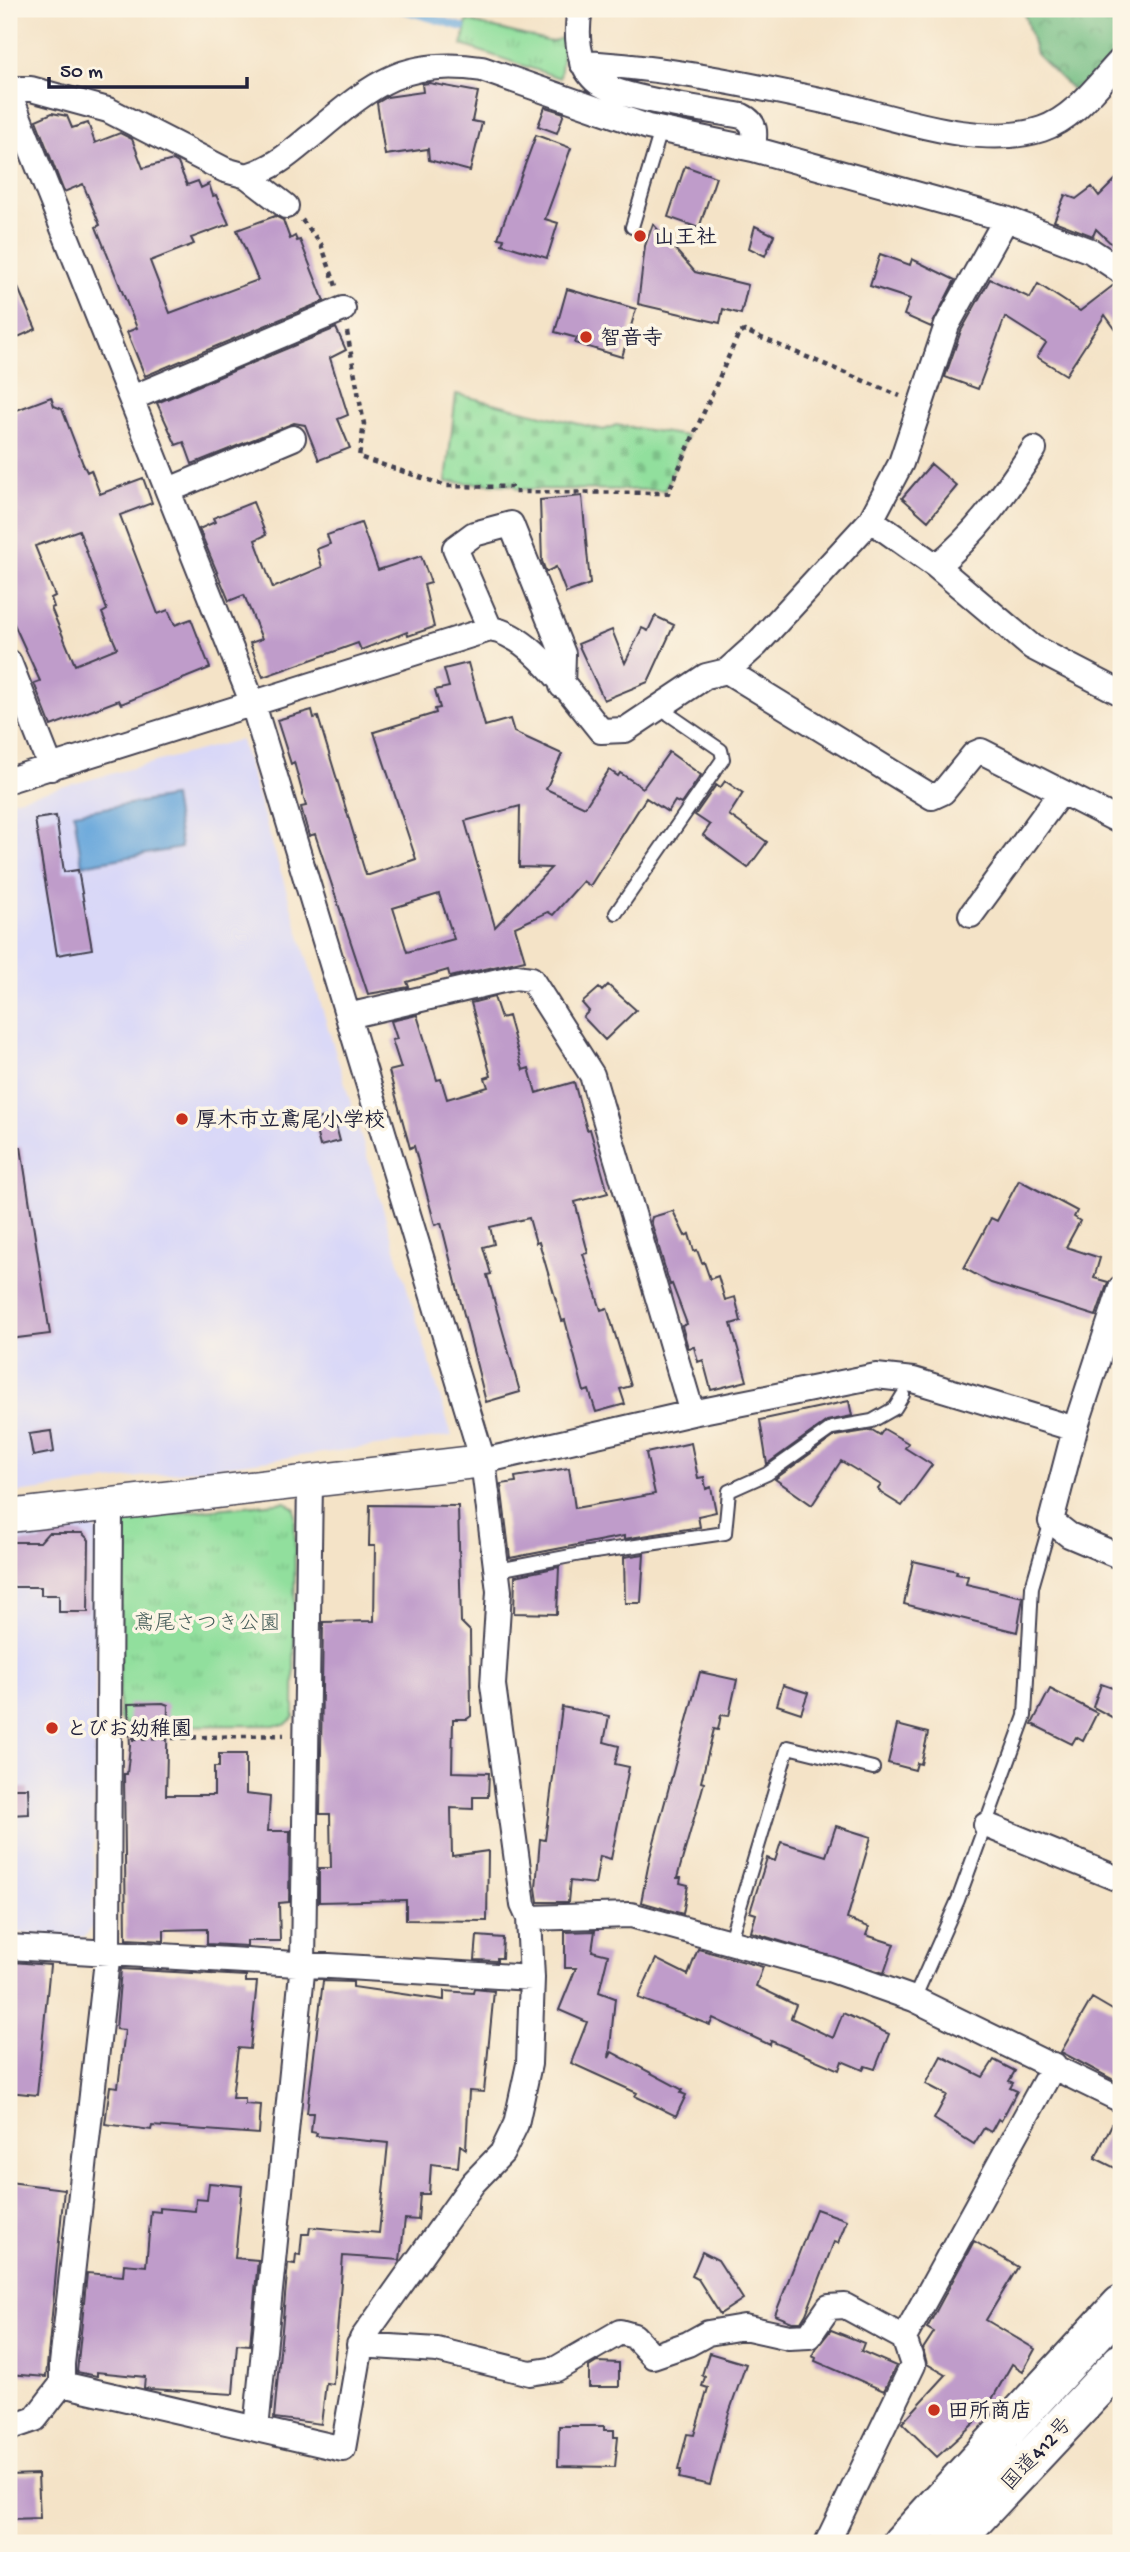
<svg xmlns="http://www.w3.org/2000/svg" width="1130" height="2552" viewBox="0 0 1130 2552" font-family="'Gochi Hand','Klee One',sans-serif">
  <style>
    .built { fill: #d8d7f8 }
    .grass { fill: url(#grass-tufts); stroke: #5a806c; stroke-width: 2 }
    .forest { fill: url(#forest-crowns); stroke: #4b7060; stroke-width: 2 }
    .cemetery { fill: url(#cemetery-stones); stroke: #5a806c; stroke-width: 2 }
    .water { fill: #6aa8dc; stroke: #46658c; stroke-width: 2 }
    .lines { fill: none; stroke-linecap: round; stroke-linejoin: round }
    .stream { stroke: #6aa8dc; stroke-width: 8 }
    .building { fill: #bf9cca; fill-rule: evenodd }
    .service-casing { stroke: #423f50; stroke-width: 16 }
    .minor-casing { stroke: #423f50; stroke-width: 28 }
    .tertiary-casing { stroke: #423f50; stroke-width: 35 }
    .trunk-casing { stroke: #423f50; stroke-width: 42 }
    .path { stroke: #423f50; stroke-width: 4.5; stroke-dasharray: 5 5; stroke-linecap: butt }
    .service { stroke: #fff; stroke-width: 12 }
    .minor { stroke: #fff; stroke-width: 24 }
    .tertiary { stroke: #fff; stroke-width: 32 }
    .trunk { stroke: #fff; stroke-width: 38 }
    .poi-dot { fill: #c8321e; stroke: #fcf5e5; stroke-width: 2.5 }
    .labels { text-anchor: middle; stroke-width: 7; stroke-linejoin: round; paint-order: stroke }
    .poi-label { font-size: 21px; font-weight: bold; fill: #22223b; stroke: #fcf5e5; text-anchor: start }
    .park-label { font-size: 21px; fill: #435b58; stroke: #fcf5e5 }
    .street-label { font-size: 21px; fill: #22223b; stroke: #fcf5e5 }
  </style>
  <defs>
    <pattern id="grass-tufts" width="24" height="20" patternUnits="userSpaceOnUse" patternTransform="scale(1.75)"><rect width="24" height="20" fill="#91df9d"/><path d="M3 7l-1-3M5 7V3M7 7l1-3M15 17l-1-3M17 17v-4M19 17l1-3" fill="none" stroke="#7dbf88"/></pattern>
    <pattern id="forest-crowns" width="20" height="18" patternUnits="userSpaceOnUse" patternTransform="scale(1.75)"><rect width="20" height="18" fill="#74be84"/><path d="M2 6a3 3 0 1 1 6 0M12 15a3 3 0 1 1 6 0" fill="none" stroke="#5f9a6d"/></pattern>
    <pattern id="cemetery-stones" width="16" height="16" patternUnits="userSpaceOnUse" patternTransform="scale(1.75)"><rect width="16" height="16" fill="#91df9d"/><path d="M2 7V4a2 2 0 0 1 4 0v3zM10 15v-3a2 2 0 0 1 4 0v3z" fill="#7dbf88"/></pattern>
  </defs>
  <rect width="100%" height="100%" fill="#fcf5e5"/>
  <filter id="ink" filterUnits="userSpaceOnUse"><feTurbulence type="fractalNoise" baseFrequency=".0143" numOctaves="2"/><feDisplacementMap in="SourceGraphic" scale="14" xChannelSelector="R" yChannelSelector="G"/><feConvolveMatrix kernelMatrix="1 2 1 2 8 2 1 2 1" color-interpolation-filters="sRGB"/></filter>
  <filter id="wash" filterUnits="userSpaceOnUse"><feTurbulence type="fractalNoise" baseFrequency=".00686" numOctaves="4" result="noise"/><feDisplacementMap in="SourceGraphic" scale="28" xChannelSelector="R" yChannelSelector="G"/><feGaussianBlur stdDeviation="1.57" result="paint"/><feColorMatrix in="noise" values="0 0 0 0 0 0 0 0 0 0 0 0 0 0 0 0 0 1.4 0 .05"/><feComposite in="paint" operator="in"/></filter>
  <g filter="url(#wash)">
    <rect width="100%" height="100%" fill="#f4e3c7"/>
    <!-- built -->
    <path class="built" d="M 238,740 L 241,741 L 452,1436 L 9,1494 L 9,801 Z
      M 86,1521 L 97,1531 L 93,1925 L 85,1937 L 9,1932 L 9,1531 Z"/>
    <!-- grass -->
    <path class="grass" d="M 467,21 L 551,42 L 565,37 L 560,78 L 462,45 Z
      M 286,1502 L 295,1509 L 294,1717 L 285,1725 L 128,1726 L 119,1719 L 120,1527 L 128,1518 Z"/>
    <!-- forest -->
    <path class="forest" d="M 1023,9 L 1121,9 L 1121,93 L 1083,100 L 1036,54 Z"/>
    <!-- cemetery -->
    <path class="cemetery" d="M 456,394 L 604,430 L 616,425 L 687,436 L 665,490 L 517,489 L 514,485 L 446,482 Z"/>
    <!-- water -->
    <path class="water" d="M 173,797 L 181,848 L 82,865 L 74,813 Z"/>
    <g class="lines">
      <!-- stream -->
      <path class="stream" d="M 400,9 L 462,27"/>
    </g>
    <g id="blocks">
      <!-- building -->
      <path class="building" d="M 429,83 L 478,92 L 472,121 L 482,123 L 470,171 L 429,160 L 428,149 L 385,155 L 377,103 L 387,97 L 423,92 L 422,84 Z
        M 545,107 L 564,113 L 557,133 L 538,126 Z
        M 52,113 L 67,116 L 72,128 L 88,123 L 95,143 L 120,133 L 132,139 L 143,168 L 173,160 L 178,163 L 187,185 L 198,181 L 201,188 L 209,184 L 213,196 L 216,195 L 229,224 L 191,238 L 194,244 L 150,261 L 170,313 L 258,280 L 237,230 L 275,216 L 283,220 L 290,239 L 295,236 L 297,241 L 300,240 L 324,301 L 145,376 L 127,332 L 137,328 L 96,227 L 100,225 L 83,184 L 64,192 L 36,120 Z
        M 536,135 L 571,148 L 545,219 L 558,223 L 547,258 L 502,244 L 504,239 L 498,238 Z
        M 685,166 L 716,177 L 699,228 L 668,217 Z
        M 1121,174 L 1121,253 L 1096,229 L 1093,236 L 1054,221 L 1065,195 L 1076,199 L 1092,187 L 1099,196 Z
        M 653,224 L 695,272 L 748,285 L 741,314 L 723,309 L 720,323 L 638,304 L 645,246 Z
        M 755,226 L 774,235 L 765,256 L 749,248 Z
        M 880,254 L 910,265 L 912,259 L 955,280 L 931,327 L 904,315 L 910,299 L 870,286 Z
        M 9,267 L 36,329 L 9,341 Z
        M 990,279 L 1030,298 L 1038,284 L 1080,311 L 1115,284 L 1121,286 L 1121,337 L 1105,315 L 1066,375 L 1037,357 L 1046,343 L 1005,317 L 978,389 L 945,377 L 961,331 Z
        M 567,289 L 636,309 L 622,357 L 575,343 L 577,338 L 555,332 Z
        M 336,328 L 346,350 L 330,358 L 348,415 L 338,419 L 350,448 L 319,460 L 305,425 L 294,423 L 192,464 L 184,442 L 176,445 L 157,403 Z
        M 51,397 L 54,406 L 62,409 L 83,464 L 87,472 L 91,470 L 100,494 L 143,478 L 152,503 L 120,515 L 158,614 L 168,610 L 175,625 L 191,619 L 210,668 L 121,704 L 119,700 L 51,726 L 34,683 L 40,681 L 9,613 L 9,413 ZM 79,530 L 107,610 L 102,613 L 117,648 L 75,665 L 51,608 L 54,607 L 51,598 L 55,596 L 35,546 Z
        M 931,464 L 957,486 L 928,521 L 902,498 Z
        M 582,496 L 590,584 L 566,593 L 556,567 L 546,572 L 542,561 L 540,500 Z
        M 253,502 L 266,535 L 255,540 L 273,588 L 322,567 L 317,549 L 330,544 L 327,535 L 361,523 L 378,570 L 421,556 L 431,583 L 424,585 L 434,627 L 408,636 L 407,632 L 361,650 L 358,643 L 263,677 L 250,643 L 262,639 L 244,595 L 229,601 L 199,529 L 215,522 L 213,518 Z
        M 655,616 L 674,625 L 648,682 L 604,700 L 578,644 L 612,630 L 625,663 L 642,628 L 648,631 Z
        M 468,663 L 485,726 L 510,719 L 514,732 L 562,754 L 546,789 L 585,807 L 609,770 L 618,776 L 620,773 L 643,788 L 669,752 L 701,775 L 681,804 L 675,801 L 668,812 L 646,798 L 590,886 L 583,881 L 553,915 L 548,912 L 515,927 L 525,960 L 450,977 L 448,970 L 407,982 L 409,987 L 368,994 L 315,834 L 309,836 L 301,807 L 306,806 L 294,762 L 291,764 L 277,720 L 312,710 L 314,718 L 318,717 L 366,875 L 369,875 L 416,859 L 374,732 L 436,713 L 435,709 L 440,708 L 435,690 L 449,687 L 444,669 ZM 520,806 L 519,867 L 551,868 L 495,927 L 465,821 ZM 439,894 L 454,939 L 407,952 L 393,908 Z
        M 725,781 L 743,793 L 729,815 L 767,842 L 748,868 L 703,835 L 710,825 L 695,815 L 716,785 L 720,788 Z
        M 56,816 L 64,872 L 78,870 L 92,949 L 57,955 L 35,819 Z
        M 608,985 L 636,1010 L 605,1040 L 583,1017 L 589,1011 L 582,1003 L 599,988 L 602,991 Z
        M 494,997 L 501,1018 L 508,1016 L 523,1070 L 529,1068 L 536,1093 L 574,1082 L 587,1130 L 590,1129 L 608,1193 L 575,1202 L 588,1253 L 583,1254 L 601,1310 L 607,1308 L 631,1386 L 620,1389 L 625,1404 L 596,1412 L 589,1390 L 584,1392 L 565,1320 L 562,1321 L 539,1242 L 536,1243 L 529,1218 L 490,1227 L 494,1244 L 483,1247 L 491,1274 L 487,1275 L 520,1392 L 486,1402 L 441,1223 L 435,1225 L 414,1146 L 410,1148 L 389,1071 L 401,1068 L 392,1040 L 397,1039 L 391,1021 L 417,1015 L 437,1080 L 441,1079 L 447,1099 L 488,1087 L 485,1078 L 491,1076 L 471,1003 Z
        M 333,1115 L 340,1141 L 320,1146 L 313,1120 Z
        M 21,1147 L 50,1334 L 9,1339 L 9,1148 Z
        M 1019,1180 L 1077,1211 L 1074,1217 L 1080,1221 L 1066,1247 L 1100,1258 L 1094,1278 L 1108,1282 L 1096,1316 L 991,1283 L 964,1268 L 991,1218 L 997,1221 Z
        M 673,1211 L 685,1236 L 689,1234 L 694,1251 L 697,1250 L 702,1263 L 704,1262 L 710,1279 L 718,1276 L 725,1300 L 735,1297 L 741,1321 L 731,1324 L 747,1381 L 711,1390 L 703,1360 L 698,1362 L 694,1347 L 688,1348 L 682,1326 L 687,1324 L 672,1284 L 670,1285 L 651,1221 L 652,1217 Z
        M 849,1401 L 852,1416 L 827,1421 L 767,1464 L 760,1420 Z
        M 884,1429 L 908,1443 L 905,1448 L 932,1465 L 902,1506 L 881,1493 L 878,1489 L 881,1485 L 841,1461 L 812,1505 L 775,1479 L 835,1436 L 872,1430 L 880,1435 Z
        M 51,1431 L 54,1452 L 33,1456 L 29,1434 Z
        M 691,1443 L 698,1478 L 704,1477 L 706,1489 L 711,1487 L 716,1512 L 698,1516 L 700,1527 L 624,1539 L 624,1536 L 510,1558 L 501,1484 L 516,1482 L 515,1477 L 569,1468 L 575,1508 L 655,1494 L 646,1453 Z
        M 370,1505 L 458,1506 L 461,1622 L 470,1631 L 471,1716 L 467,1719 L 453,1719 L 452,1772 L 489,1773 L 488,1797 L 473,1797 L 473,1809 L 451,1808 L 452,1856 L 488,1851 L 487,1921 L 406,1920 L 406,1900 L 319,1902 L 319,1868 L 331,1868 L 330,1814 L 320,1814 L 323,1622 L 374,1621 L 375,1546 L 369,1546 Z
        M 48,1533 L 82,1533 L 89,1540 L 88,1612 L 59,1612 L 59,1595 L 41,1595 L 41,1587 L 9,1587 L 9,1542 L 40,1542 Z
        M 644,1554 L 641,1603 L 625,1603 L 624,1557 Z
        M 913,1561 L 957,1571 L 956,1574 L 968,1576 L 966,1584 L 1023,1597 L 1017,1632 L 904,1604 Z
        M 559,1567 L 557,1614 L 514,1613 L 515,1576 Z
        M 700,1672 L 737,1680 L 729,1716 L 721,1715 L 718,1730 L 714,1729 L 701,1782 L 704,1783 L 677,1878 L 681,1878 L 680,1883 L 688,1885 L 683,1914 L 641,1902 L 650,1857 Z
        M 1101,1684 L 1121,1691 L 1121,1722 L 1093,1707 Z
        M 783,1685 L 808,1693 L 801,1713 L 777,1705 Z
        M 1050,1689 L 1097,1713 L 1083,1741 L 1076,1737 L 1072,1744 L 1032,1724 Z
        M 163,1703 L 168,1705 L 166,1795 L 214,1795 L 214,1767 L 219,1767 L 219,1754 L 246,1754 L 246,1794 L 270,1797 L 268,1831 L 290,1831 L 289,1902 L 279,1903 L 280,1941 L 247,1941 L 247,1946 L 207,1944 L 207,1929 L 164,1930 L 164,1941 L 126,1939 L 124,1774 L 127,1774 L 130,1746 L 128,1704 Z
        M 562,1707 L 609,1716 L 604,1742 L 619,1746 L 615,1764 L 629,1767 L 611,1859 L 600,1856 L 595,1884 L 570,1881 L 568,1902 L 538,1902 L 536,1888 L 540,1839 L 545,1840 Z
        M 897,1725 L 928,1733 L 921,1764 L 917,1763 L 915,1770 L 888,1763 Z
        M 9,1788 L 28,1788 L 29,1814 L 9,1815 Z
        M 836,1826 L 871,1837 L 847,1919 L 869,1927 L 866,1935 L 894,1944 L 884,1973 L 751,1932 L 756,1914 L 750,1912 L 767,1858 L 775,1861 L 781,1842 L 826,1856 Z
        M 595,1931 L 592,1951 L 608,1955 L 599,1992 L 615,1998 L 609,2058 L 612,2052 L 683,2090 L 681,2093 L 686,2095 L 676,2116 L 635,2096 L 637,2093 L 571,2063 L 587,2022 L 559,2010 L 576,1968 L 565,1968 L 565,1932 Z
        M 477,1936 L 503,1938 L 502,1958 L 497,1958 L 497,1961 L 475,1960 Z
        M 698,1949 L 763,1967 L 756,1986 L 796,2005 L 791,2018 L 833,2038 L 843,2013 L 889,2034 L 875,2069 L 865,2066 L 863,2070 L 842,2061 L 839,2070 L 771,2041 L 770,2045 L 713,2018 L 710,2025 L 638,1998 L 656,1959 L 688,1975 Z
        M 13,1962 L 50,1965 L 37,2095 L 9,2092 L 9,2004 Z
        M 121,1969 L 246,1976 L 246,1982 L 257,1982 L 250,2049 L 238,2048 L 232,2098 L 245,2098 L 245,2104 L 261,2105 L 259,2134 L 152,2126 L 151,2130 L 105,2124 L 110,2086 L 118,2087 L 125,2030 L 116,2029 Z
        M 323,1981 L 353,1982 L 353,1987 L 444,2000 L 444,1991 L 473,1993 L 474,1989 L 494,1991 L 484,2092 L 469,2091 L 466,2149 L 460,2145 L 458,2167 L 431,2164 L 429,2194 L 420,2194 L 418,2220 L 405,2219 L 400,2260 L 343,2256 L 333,2384 L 326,2383 L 321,2424 L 274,2418 L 288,2263 L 295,2264 L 296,2254 L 300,2255 L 302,2234 L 309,2234 L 310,2227 L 379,2233 L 388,2143 L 316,2136 L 317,2133 L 311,2132 L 313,2113 L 307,2113 Z
        M 1092,1998 L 1121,2015 L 1121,2084 L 1061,2052 Z
        M 941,2056 L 983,2077 L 994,2060 L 1015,2071 L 1009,2081 L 1013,2083 L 1010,2088 L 1017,2091 L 1001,2121 L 998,2119 L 991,2132 L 984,2128 L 974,2144 L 934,2119 L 947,2095 L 926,2084 Z
        M 1117,2114 L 1121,2115 L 1121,2171 L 1095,2158 Z
        M 9,2182 L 64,2189 L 46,2377 L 9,2374 Z
        M 209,2183 L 242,2186 L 235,2258 L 258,2260 L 250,2345 L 237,2344 L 233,2394 L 151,2389 L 144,2388 L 145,2377 L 97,2372 L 97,2376 L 77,2372 L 87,2273 L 123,2276 L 124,2264 L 146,2266 L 151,2211 L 160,2212 L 160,2208 L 195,2211 L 196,2199 L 207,2200 Z
        M 816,2209 L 847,2220 L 838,2243 L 834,2242 L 806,2314 L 801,2322 L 792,2322 L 775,2315 Z
        M 974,2241 L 1018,2267 L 986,2320 L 1035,2349 L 1023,2371 L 1012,2364 L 983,2415 L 937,2457 L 902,2423 L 946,2375 L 927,2364 L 923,2349 L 934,2332 L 927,2328 Z
        M 702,2252 L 718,2260 L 743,2299 L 720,2314 L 698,2279 L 692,2276 Z
        M 831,2330 L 864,2343 L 861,2351 L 896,2366 L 884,2391 L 815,2361 L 816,2358 L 812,2356 L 815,2350 Z
        M 709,2353 L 746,2364 L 728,2416 L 710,2485 L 679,2478 L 681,2470 L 678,2470 L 687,2434 L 694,2435 L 708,2388 L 702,2386 L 705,2377 L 702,2375 Z
        M 597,2362 L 619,2363 L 619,2387 L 589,2387 L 589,2367 Z
        M 559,2426 L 604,2426 L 604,2430 L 614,2430 L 614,2437 L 618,2437 L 615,2467 L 558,2466 Z
        M 38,2474 L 40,2518 L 9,2519 L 9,2475 Z"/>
    </g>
  </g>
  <g filter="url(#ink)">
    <use href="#blocks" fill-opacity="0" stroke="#423f50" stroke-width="2"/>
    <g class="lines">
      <!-- service casing -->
      <g class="service-casing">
        <path id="service" d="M 632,227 L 661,130
          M 616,913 L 723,759 L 721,750 L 670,715 L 662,705
          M 498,1570 L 581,1554 L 725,1533 L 729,1491 L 767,1474 L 832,1428 L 872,1421 L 895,1408 L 903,1395
          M 730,1940 L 788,1747 L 873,1768
          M 914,1999 L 958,1900 L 1025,1716 L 1032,1587 L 1051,1521"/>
      </g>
      <!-- minor casing -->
      <g class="minor-casing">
        <path id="minor" d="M 580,9 C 576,31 576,63 595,80 C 614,99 712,110 742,116 C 757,123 755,134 753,149
          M 582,63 C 664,67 749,85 829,102 C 893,116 978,150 1042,129 C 1075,118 1098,84 1121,60
          M 9,89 L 31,89 L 108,110 L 225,170 L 247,176 L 286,206
          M 9,93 L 253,704 L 483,1461 L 499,1591 L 493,1685 L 523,1905 L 529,1918 L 532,1978 L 529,2064 L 516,2124 L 502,2153 L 473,2183 L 362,2339 L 343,2449 L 62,2384 L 35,2419 L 9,2428
          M 247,176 C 275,167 287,156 310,137 C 369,88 400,57 482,69 L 648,127 L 753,149 L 1006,219 L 1091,251 L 1121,271
          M 132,398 L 343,309
          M 169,490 L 293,438
          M 871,520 L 936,566 L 1032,647 L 1121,693
          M 936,566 C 975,536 1007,490 1034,449
          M 490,629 L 455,548 L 474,534 L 511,524 L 563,654 L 562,686
          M 9,662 L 51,768
          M 727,671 L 932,797 L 943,792 L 974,754 L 981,751 L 1121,822
          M 9,780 L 490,629 C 532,634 574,699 601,731 L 625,730 L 706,676 L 727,671 L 757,644 L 871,520 L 901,463 L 947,325 L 1006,219
          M 971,915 L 1061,792
          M 348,1016 L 516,977 L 531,979 L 592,1075 L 692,1413
          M 1121,1288 L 1075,1429 L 1051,1521 L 1069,1535 L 1121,1557
          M 483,1461 L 692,1413 L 876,1376 L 913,1380 L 1075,1429
          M 986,1825 L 1121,1880
          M 529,1918 L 631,1915 L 829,1969 L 914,1999 L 1121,2100
          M 9,1947 L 532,1978
          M 359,2345 L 437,2350 L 530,2373 L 556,2369 L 620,2332 L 634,2336 L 653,2356 L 688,2344 L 708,2333 L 744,2327 L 789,2337 L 809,2336 L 829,2307 L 845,2306 L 904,2338
          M 62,2384 L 62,2364 L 108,1951 L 110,1505
          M 256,2429 L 303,1963 L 310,1482
          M 827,2543 L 913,2365 L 904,2338 L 1054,2065"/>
      </g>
      <!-- tertiary casing -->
      <g class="tertiary-casing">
        <path id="tertiary" d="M 9,1516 L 483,1461"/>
      </g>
      <!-- trunk casing -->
      <g class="trunk-casing">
        <path id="trunk" d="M 902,2543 L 1121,2305
          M 952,2543 L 1121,2363"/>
      </g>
      <!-- path -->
      <path class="path" d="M 302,220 L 321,244 L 336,286
        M 347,332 L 364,424 L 359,457 L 447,486 L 511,487 L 514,492 L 668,493 L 739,333 L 745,331 L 900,396
        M 132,1739 L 284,1735"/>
      <!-- service -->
      <use href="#service" class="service"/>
      <!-- minor -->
      <use href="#minor" class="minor"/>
      <!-- tertiary -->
      <use href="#tertiary" class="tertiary"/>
      <!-- trunk -->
      <use href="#trunk" class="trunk"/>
    </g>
  </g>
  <!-- markers -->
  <g class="poi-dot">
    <circle cx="640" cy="236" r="7"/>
    <circle cx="586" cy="337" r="7"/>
    <circle cx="182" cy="1119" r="7"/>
    <circle cx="52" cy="1728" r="7"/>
    <circle cx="934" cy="2410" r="7"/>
  </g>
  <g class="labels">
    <!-- poi labels -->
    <g class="poi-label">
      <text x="654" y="243">山王社</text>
      <text x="600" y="344">智音寺</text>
      <text x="196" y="1126">厚木市立鳶尾小学校</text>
      <text x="66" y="1735">とびお幼稚園</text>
      <text x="948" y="2417">田所商店</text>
    </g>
    <!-- park labels -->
    <g class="park-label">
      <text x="207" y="1629">鳶尾さつき公園</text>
    </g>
    <!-- street labels -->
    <g class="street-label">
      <text transform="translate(1036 2453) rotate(-47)" y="7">国道412号</text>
    </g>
  </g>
  <!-- margin -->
  <rect width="1130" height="2552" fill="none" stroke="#fcf5e5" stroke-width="35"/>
  <!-- scale -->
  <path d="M49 77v10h198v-10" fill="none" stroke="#22223b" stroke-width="3.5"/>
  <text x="60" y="77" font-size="21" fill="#22223b" stroke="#fcf5e5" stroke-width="5" paint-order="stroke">50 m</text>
</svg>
